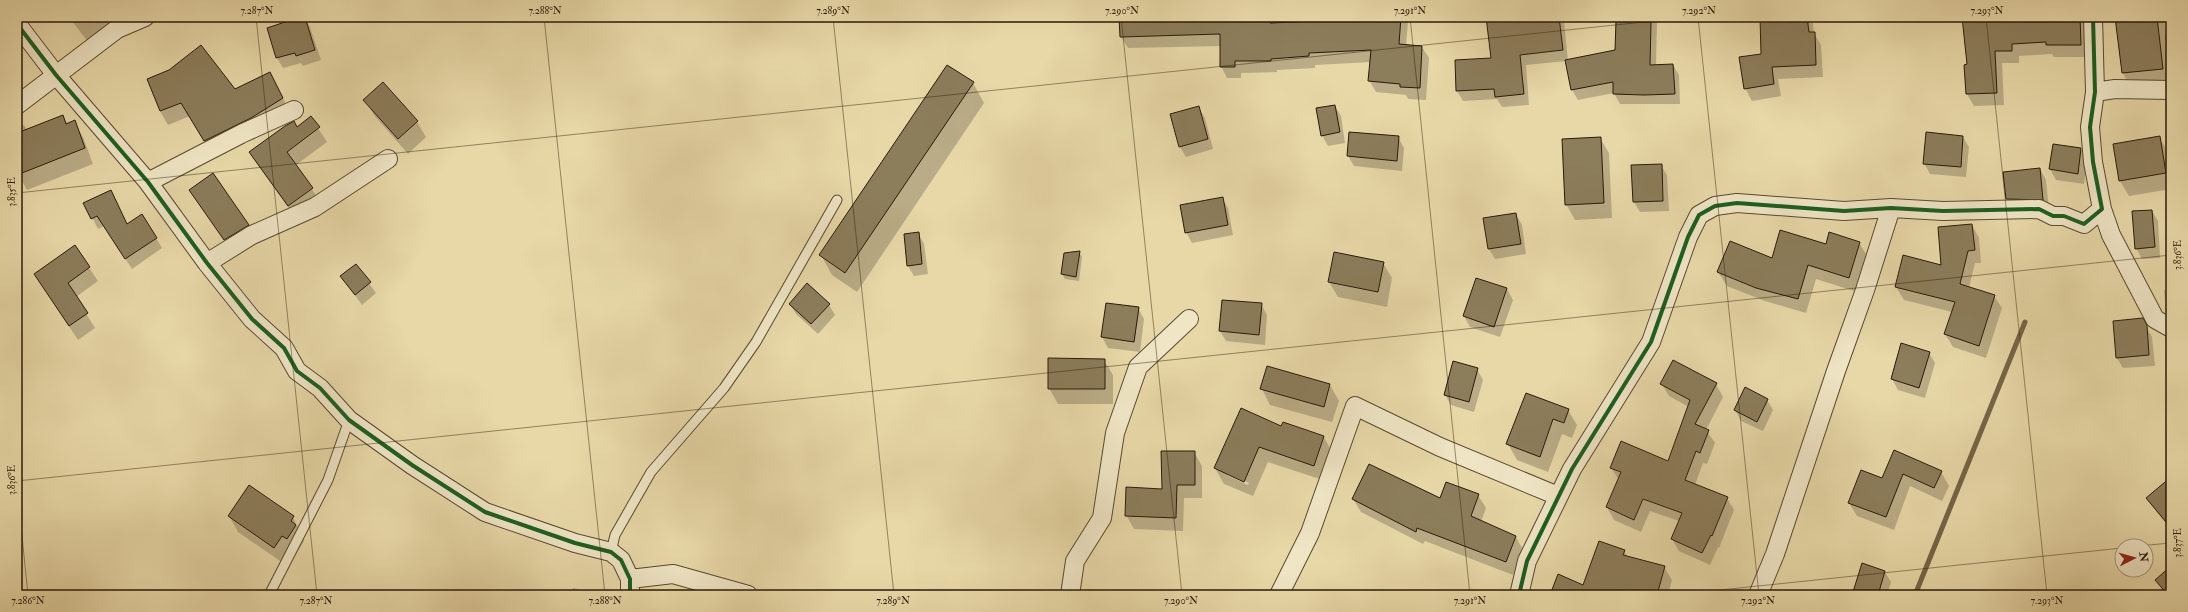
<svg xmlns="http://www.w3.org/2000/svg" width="2188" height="612" viewBox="0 0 2188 612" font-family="'IM FELL Double Pica',serif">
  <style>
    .shadow { fill: #0003; fill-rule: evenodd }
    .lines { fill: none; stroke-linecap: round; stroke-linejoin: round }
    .stream { stroke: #746547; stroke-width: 5 }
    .building { fill: #8c7d5b; stroke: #281a07 }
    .service-casing { stroke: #584a2f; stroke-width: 11 }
    .minor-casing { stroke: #584a2f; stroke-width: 20 }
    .service { stroke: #f0e6c6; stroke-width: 9 }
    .minor { stroke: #f0e6c6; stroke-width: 18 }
    .cycleway-casing { stroke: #f0e6c6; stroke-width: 6 }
    .cycleway { stroke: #1b5e20; stroke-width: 4 }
    .ticks { fill: none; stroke: #281a07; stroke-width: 1; stroke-opacity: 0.45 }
    .neatline { fill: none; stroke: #281a07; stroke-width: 1.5 }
    .ticks-label { font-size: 10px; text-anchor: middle; fill: #281a07 }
  </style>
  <rect width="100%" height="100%" fill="#e8d8a8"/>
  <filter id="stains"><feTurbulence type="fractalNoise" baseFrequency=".005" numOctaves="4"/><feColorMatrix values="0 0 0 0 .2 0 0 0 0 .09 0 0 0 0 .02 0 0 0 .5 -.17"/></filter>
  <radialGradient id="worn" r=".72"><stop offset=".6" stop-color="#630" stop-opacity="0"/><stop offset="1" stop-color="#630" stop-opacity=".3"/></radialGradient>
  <!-- shadow -->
  <path class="shadow" d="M 69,17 L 118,17 L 88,42 Z
    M 304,17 L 310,27 L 321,60 L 303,66 L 301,63 L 283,68 L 277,58 L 268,28 Z
    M 567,17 L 576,17 L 569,21 Z
    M 1120,17 L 1271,17 L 1275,23 L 1360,20 L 1361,17 L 1406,17 L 1408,21 L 1406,46 L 1422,47 L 1429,58 L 1426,100 L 1408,99 L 1406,95 L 1376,92 L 1369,80 L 1371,62 L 1315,65 L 1315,68 L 1277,70 L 1277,72 L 1241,73 L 1241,78 L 1227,78 L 1221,66 L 1221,46 L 1128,48 L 1121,37 Z
    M 1487,17 L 1561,17 L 1564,21 L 1568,61 L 1616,51 L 1623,17 L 1665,17 L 1665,22 L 1657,22 L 1656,66 L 1673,65 L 1679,75 L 1680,104 L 1620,104 L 1614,93 L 1578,100 L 1572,90 L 1566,61 L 1526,65 L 1529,105 L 1502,107 L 1497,99 L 1463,101 L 1457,91 L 1456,61 L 1492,59 Z
    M 1761,17 L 1812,17 L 1814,33 L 1821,45 L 1823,77 L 1778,79 L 1781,96 L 1752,101 L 1745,88 L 1762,55 Z
    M 1911,17 L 1923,17 L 1919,23 Z
    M 1963,17 L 2087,17 L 2087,57 L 2054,57 L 2052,54 L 2019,56 L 2019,63 L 2002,63 L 2004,105 L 1974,106 L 1967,94 L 1969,65 Z
    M 2116,17 L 2164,17 L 2171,84 L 2131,89 L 2123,73 Z
    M 148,79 L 235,90 L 277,87 L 290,112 L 213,154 L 190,116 L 168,125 L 160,111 Z
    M 383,83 L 417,122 L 426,137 L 408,154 L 374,115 L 365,100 Z
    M 973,83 L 984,103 L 857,292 L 832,275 L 821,255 Z
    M 1335,106 L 1341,116 L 1345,143 L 1328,146 L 1322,135 Z
    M 1199,108 L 1205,118 L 1213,149 L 1186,157 L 1180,147 Z
    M 63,116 L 68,124 L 74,122 L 83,137 L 93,164 L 27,190 L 17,172 L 17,128 L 24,125 L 27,130 Z
    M 311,117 L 327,142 L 296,165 L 321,203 L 297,220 L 250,153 L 297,128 Z
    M 1350,133 L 1398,137 L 1404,148 L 1402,171 L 1354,166 L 1348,156 Z
    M 1963,137 L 1969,147 L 1966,177 L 1930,174 L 1924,163 Z
    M 2159,137 L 2168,152 L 2171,170 L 2171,189 L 2129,196 L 2120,181 L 2114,145 Z
    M 1600,138 L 1609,153 L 1612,218 L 1575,220 L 1566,204 Z
    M 2054,145 L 2081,149 L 2087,159 L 2084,184 L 2056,180 L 2050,169 Z
    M 1661,165 L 1667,175 L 1669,211 L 1640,212 L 1634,202 Z
    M 2040,169 L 2046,180 L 2049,210 L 2013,209 L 2007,199 Z
    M 190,190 L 249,225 L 257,240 L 234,255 Z
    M 1222,198 L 1228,208 L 1233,235 L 1192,243 L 1186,232 Z
    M 116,202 L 128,225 L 156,238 L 162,248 L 132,269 L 104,226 L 98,229 L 85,204 Z
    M 2152,211 L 2158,221 L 2160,258 L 2142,259 L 2136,248 Z
    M 1516,214 L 1522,225 L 1526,254 L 1495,259 L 1489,249 Z
    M 1972,225 L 1979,238 L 1981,263 L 1975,263 L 1969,288 L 1994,296 L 2002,308 L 1986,358 L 1953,347 L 1945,334 L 1952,312 L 1904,300 L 1896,287 L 1942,266 Z
    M 918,233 L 924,244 L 928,274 L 914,276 L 908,266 Z
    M 1859,243 L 1868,257 L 1857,292 L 1816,279 L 1806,313 L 1765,301 L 1727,286 L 1718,272 L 1826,245 Z
    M 75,247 L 98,281 L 76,297 L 95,328 L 78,340 L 35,275 Z
    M 1079,252 L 1082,257 L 1079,281 L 1065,279 L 1062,274 Z
    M 1383,263 L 1392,278 L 1387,307 L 1338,297 L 1329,282 Z
    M 356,265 L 376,293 L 362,305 L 342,277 Z
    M 1477,279 L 1507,289 L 1513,300 L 1500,337 L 1470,327 L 1464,316 Z
    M 2164,290 L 2171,290 L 2171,321 L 2166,312 Z
    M 790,304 L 829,305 L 835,315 L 818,334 L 796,314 Z
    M 1261,304 L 1267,315 L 1265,345 L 1226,341 L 1220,331 Z
    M 1138,308 L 1144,319 L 1140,352 L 1108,348 L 1102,337 Z
    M 2142,320 L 2152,337 L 2155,366 L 2123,368 L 2117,358 Z
    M 1929,353 L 1935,363 L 1925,398 L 1898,390 L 1892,379 Z
    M 1104,360 L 1113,375 L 1113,404 L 1058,404 L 1049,388 Z
    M 1477,369 L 1483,380 L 1474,412 L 1451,405 L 1445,395 Z
    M 1662,384 L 1716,384 L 1723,397 L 1706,430 L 1715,443 L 1707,464 L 1703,463 L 1695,485 L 1727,498 L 1734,510 L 1719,548 L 1718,547 L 1710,565 L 1679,551 L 1672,539 L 1679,521 L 1650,511 L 1641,532 L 1614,520 L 1607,507 L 1619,480 L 1611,468 L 1668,462 L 1689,407 L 1669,396 Z
    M 1330,385 L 1339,401 L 1332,422 L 1270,405 L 1262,389 Z
    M 1767,400 L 1773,410 L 1763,431 L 1741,421 L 1735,410 Z
    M 1568,410 L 1577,425 L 1572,438 L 1562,434 L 1548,472 L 1517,460 L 1508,444 Z
    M 1282,428 L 1324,437 L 1332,452 L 1323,480 L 1268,462 L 1253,496 L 1224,484 L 1215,468 ZM 1227,473 L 1249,483 L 1248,485 L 1227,475 Z
    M 1895,451 L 1941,472 L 1949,486 L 1942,501 L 1910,486 L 1894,530 L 1857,516 L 1849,503 L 1882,480 Z
    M 1194,452 L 1202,466 L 1202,498 L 1184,498 L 1183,531 L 1134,529 L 1126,515 L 1163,490 Z
    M 2171,479 L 2171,530 L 2147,499 Z
    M 1478,495 L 1486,508 L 1481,522 L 1516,537 L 1523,550 L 1513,575 L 1425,541 L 1423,544 L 1361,512 L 1353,499 L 1440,500 Z
    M 229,516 L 293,517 L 304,541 L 296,554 L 291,551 L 283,563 L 238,532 Z
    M 1624,551 L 1628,557 L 1664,567 L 1672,580 L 1668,595 L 1551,595 L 1584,586 Z
    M 2171,567 L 2171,595 L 2165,595 L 2156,580 Z
    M 1885,572 L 1891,582 L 1887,595 L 1853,595 Z
    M 573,588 L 600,595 L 571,595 Z"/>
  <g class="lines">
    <!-- stream -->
    <path class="stream" d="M 1915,595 L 2025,322"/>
  </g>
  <!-- building -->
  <path class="building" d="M 300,17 L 305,17 L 315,50 L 296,56 L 295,53 L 276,58 L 267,28 Z
    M 1119,17 L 1270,17 L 1270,23 L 1359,19 L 1360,17 L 1401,17 L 1399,44 L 1422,46 L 1420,88 L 1400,87 L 1400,84 L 1368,81 L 1371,50 L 1309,53 L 1309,56 L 1271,59 L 1271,61 L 1235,61 L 1235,67 L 1220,67 L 1220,34 L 1120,37 Z
    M 1486,17 L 1559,17 L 1563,50 L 1520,55 L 1524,94 L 1495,97 L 1494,89 L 1456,91 L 1455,60 L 1491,58 Z
    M 1760,17 L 1807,17 L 1809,32 L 1815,32 L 1816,65 L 1772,67 L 1774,84 L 1744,89 L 1739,57 L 1761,54 Z
    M 1962,17 L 2080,17 L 2081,45 L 2046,45 L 2046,42 L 2012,44 L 2012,51 L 1995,51 L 1997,93 L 1966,94 L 1964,65 L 1967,64 Z
    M 2115,17 L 2157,17 L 2163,69 L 2122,73 Z
    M 1616,21 L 1651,22 L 1650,65 L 1673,64 L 1675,94 L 1644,95 L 1613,94 L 1613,82 L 1571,90 L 1565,60 L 1615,50 Z
    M 201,45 L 235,89 L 270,72 L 283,98 L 251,118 L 204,141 L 181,103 L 160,111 L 147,79 L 169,70 Z
    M 947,65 L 974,82 L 845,273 L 819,255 Z
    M 383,82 L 418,121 L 398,139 L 363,100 Z
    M 1335,105 L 1340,132 L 1321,136 L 1316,108 Z
    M 1199,106 L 1208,139 L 1179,147 L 1170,114 Z
    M 63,115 L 66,124 L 75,120 L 85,148 L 17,175 L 17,133 Z
    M 311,116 L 320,127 L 287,152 L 313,188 L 288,206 L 249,152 L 285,126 L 294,121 L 297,127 Z
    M 1349,132 L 1399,136 L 1397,161 L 1347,156 Z
    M 1926,132 L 1963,136 L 1961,167 L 1923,164 Z
    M 2160,136 L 2166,173 L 2119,181 L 2113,144 Z
    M 1601,137 L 1604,203 L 1565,205 L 1562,139 Z
    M 2053,144 L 2081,148 L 2078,174 L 2049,169 Z
    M 1662,164 L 1663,201 L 1633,202 L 1631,165 Z
    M 2040,168 L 2043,200 L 2006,199 L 2003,172 Z
    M 213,173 L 249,225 L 224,240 L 189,190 Z
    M 111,190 L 127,224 L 142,214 L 157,238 L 125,259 L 97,216 L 91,219 L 83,203 Z
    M 1223,197 L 1228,225 L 1185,233 L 1180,205 Z
    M 2152,210 L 2155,247 L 2135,249 L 2132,211 Z
    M 1516,213 L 1521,244 L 1488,249 L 1483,218 Z
    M 1972,224 L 1975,250 L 1968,251 L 1960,284 L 1995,295 L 1979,346 L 1944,334 L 1955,302 L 1895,287 L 1903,255 L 1941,265 L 1938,227 Z
    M 1780,230 L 1826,244 L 1829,232 L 1860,242 L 1849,278 L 1808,265 L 1798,299 L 1756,288 L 1717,272 L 1730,241 L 1772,258 Z
    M 919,232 L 922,264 L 907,266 L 904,234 Z
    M 75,245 L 90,267 L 68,283 L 88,313 L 69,326 L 34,274 Z
    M 1080,251 L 1076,277 L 1061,274 L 1064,253 Z
    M 1334,252 L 1384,262 L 1378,292 L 1328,282 Z
    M 356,264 L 371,282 L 355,295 L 340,276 Z
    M 1476,278 L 1507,288 L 1494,327 L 1463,316 Z
    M 807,283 L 830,304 L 811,324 L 789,304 Z
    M 1222,300 L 1262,303 L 1259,335 L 1219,331 Z
    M 1106,303 L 1139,307 L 1134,342 L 1101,337 Z
    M 2143,318 L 2147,325 L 2149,355 L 2116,358 L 2113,321 Z
    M 1901,343 L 1930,352 L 1919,388 L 1891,379 Z
    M 1048,358 L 1105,359 L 1105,389 L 1048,389 Z
    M 1673,360 L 1717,383 L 1695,424 L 1709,430 L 1700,453 L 1696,451 L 1685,480 L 1728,497 L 1712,536 L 1711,535 L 1702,553 L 1671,539 L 1682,513 L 1643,499 L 1634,520 L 1606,507 L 1621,472 L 1610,468 L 1621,441 L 1668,461 L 1690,400 L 1660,384 Z
    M 1453,361 L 1478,368 L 1469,402 L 1444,395 Z
    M 1267,366 L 1330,384 L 1324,407 L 1260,389 Z
    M 1745,387 L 1768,399 L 1757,422 L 1734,410 Z
    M 1526,393 L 1569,409 L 1564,423 L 1553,419 L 1540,457 L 1506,444 Z
    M 1241,408 L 1281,426 L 1283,422 L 1324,436 L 1314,466 L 1259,447 L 1244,482 L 1214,468 Z
    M 1894,450 L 1942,471 L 1934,488 L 1903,474 L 1886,517 L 1848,503 L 1861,470 L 1882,478 Z
    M 1161,451 L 1195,451 L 1195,485 L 1177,485 L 1176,518 L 1125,516 L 1126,487 L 1162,489 Z
    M 1369,464 L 1440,498 L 1446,482 L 1479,494 L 1471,516 L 1516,536 L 1506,562 L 1417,528 L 1416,532 L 1352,499 Z
    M 2171,477 L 2171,528 L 2146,498 Z
    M 249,485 L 294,516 L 291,521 L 296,525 L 287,539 L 282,536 L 274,548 L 228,516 Z
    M 1599,541 L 1625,550 L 1623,555 L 1665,566 L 1657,595 L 1550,595 L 1558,574 L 1583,585 Z
    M 1862,563 L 1885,571 L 1878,595 L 1852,595 Z
    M 2171,566 L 2171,595 L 2168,595 L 2155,580 Z"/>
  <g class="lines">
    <!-- service casing -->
    <g class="service-casing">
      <path id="service" d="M 611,552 L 615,535 L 651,472 L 724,388 L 756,342 L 837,200
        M 269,595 L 328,480 L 349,420"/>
    </g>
    <!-- minor casing -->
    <g class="minor-casing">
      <path id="minor" d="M 17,24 L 56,75 L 148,182 L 207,263 L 252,319 L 284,348 L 297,371 L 320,388 L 349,420 L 412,465 L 485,512 L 575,543 L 611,552 L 621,560 L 630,579 L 630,595
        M 2095,92 L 2115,89 L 2171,90
        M 17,105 L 117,29 L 145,17
        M 148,182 L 241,134 L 294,110
        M 2102,209 L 2111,235 L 2155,319 L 2171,328
        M 207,263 L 252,235 L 315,207 L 388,159
        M 630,579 L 673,574 L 748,595
        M 1070,595 L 1075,561 L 1102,518 L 1115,433 L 1138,367 L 1189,319
        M 1279,595 L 1310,533 L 1355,406 L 1440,447 L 1558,496
        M 1519,595 L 1527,561 L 1572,469 L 1651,342 L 1688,237 L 1699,215 L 1715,206 L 1737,203 L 1844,211 L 1891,208 L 1943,211 L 2039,209 L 2053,216 L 2064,216 L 2084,224 L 2102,209 L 2093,162 L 2090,127 L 2095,92 L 2093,17
        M 1758,595 L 1775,554 L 1836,371 L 1865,290 L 1891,208"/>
    </g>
    <!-- service -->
    <use href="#service" class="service"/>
    <!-- minor -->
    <use href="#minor" class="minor"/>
    <!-- cycleway casing -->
    <g class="cycleway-casing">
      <path id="cycleway" d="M 17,24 L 56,75 L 148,182 L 207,263 L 252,319 L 284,348 L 297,371 L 320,388 L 349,420 L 412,465 L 485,512 L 575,543 L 611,552 L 621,560 L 630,579 L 630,595
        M 1519,595 L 1527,561 L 1572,469 L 1651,342 L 1688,237 L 1699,215 L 1715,206 L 1737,203 L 1844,211 L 1891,208 L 1943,211 L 2039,209 L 2053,216 L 2064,216 L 2084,224 L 2102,209 L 2093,162 L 2090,127 L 2095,92 L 2093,17"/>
    </g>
    <!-- cycleway -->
    <use href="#cycleway" class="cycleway"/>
  </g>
  <!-- ticks -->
  <path class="ticks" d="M 256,17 L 317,595M 544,17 L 605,595M 833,17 L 894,595M 1121,17 L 1182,595M 1410,17 L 1470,595M 1698,17 L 1759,595M 1986,17 L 2047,595M 17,193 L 1691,17M 17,481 L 2171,255M 17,487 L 28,595M 2138,546 L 2171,543M 1672,595 L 2122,548"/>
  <!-- margin -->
  <rect width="2188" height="612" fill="none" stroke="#e8d8a8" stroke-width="44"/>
  <!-- north arrow -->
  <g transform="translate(2134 558) rotate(84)"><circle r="19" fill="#f0e6c6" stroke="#a0947a"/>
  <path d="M0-3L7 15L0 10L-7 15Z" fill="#8f2418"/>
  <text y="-6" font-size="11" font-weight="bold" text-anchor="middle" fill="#281a07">N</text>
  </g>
  <rect x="22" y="22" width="2144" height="568" class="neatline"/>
  <g class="ticks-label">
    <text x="257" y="14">7.287°N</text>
    <text x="545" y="14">7.288°N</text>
    <text x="833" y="14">7.289°N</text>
    <text x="1122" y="14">7.290°N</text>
    <text x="1410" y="14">7.291°N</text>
    <text x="1699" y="14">7.292°N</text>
    <text x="1987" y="14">7.293°N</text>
    <text transform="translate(11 192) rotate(-90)" y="4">3.835°E</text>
    <text transform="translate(2177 255) rotate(-90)" y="4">3.836°E</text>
    <text transform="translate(11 480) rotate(-90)" y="4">3.836°E</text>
    <text transform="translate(2177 543) rotate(-90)" y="4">3.837°E</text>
    <text x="28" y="604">7.286°N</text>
    <text x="316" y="604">7.287°N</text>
    <text x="605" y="604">7.288°N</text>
    <text x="893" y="604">7.289°N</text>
    <text x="1181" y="604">7.290°N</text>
    <text x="1470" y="604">7.291°N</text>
    <text x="1758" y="604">7.292°N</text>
    <text x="2047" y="604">7.293°N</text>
  </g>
  <rect width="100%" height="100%" filter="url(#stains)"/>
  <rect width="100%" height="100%" fill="url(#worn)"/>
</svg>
